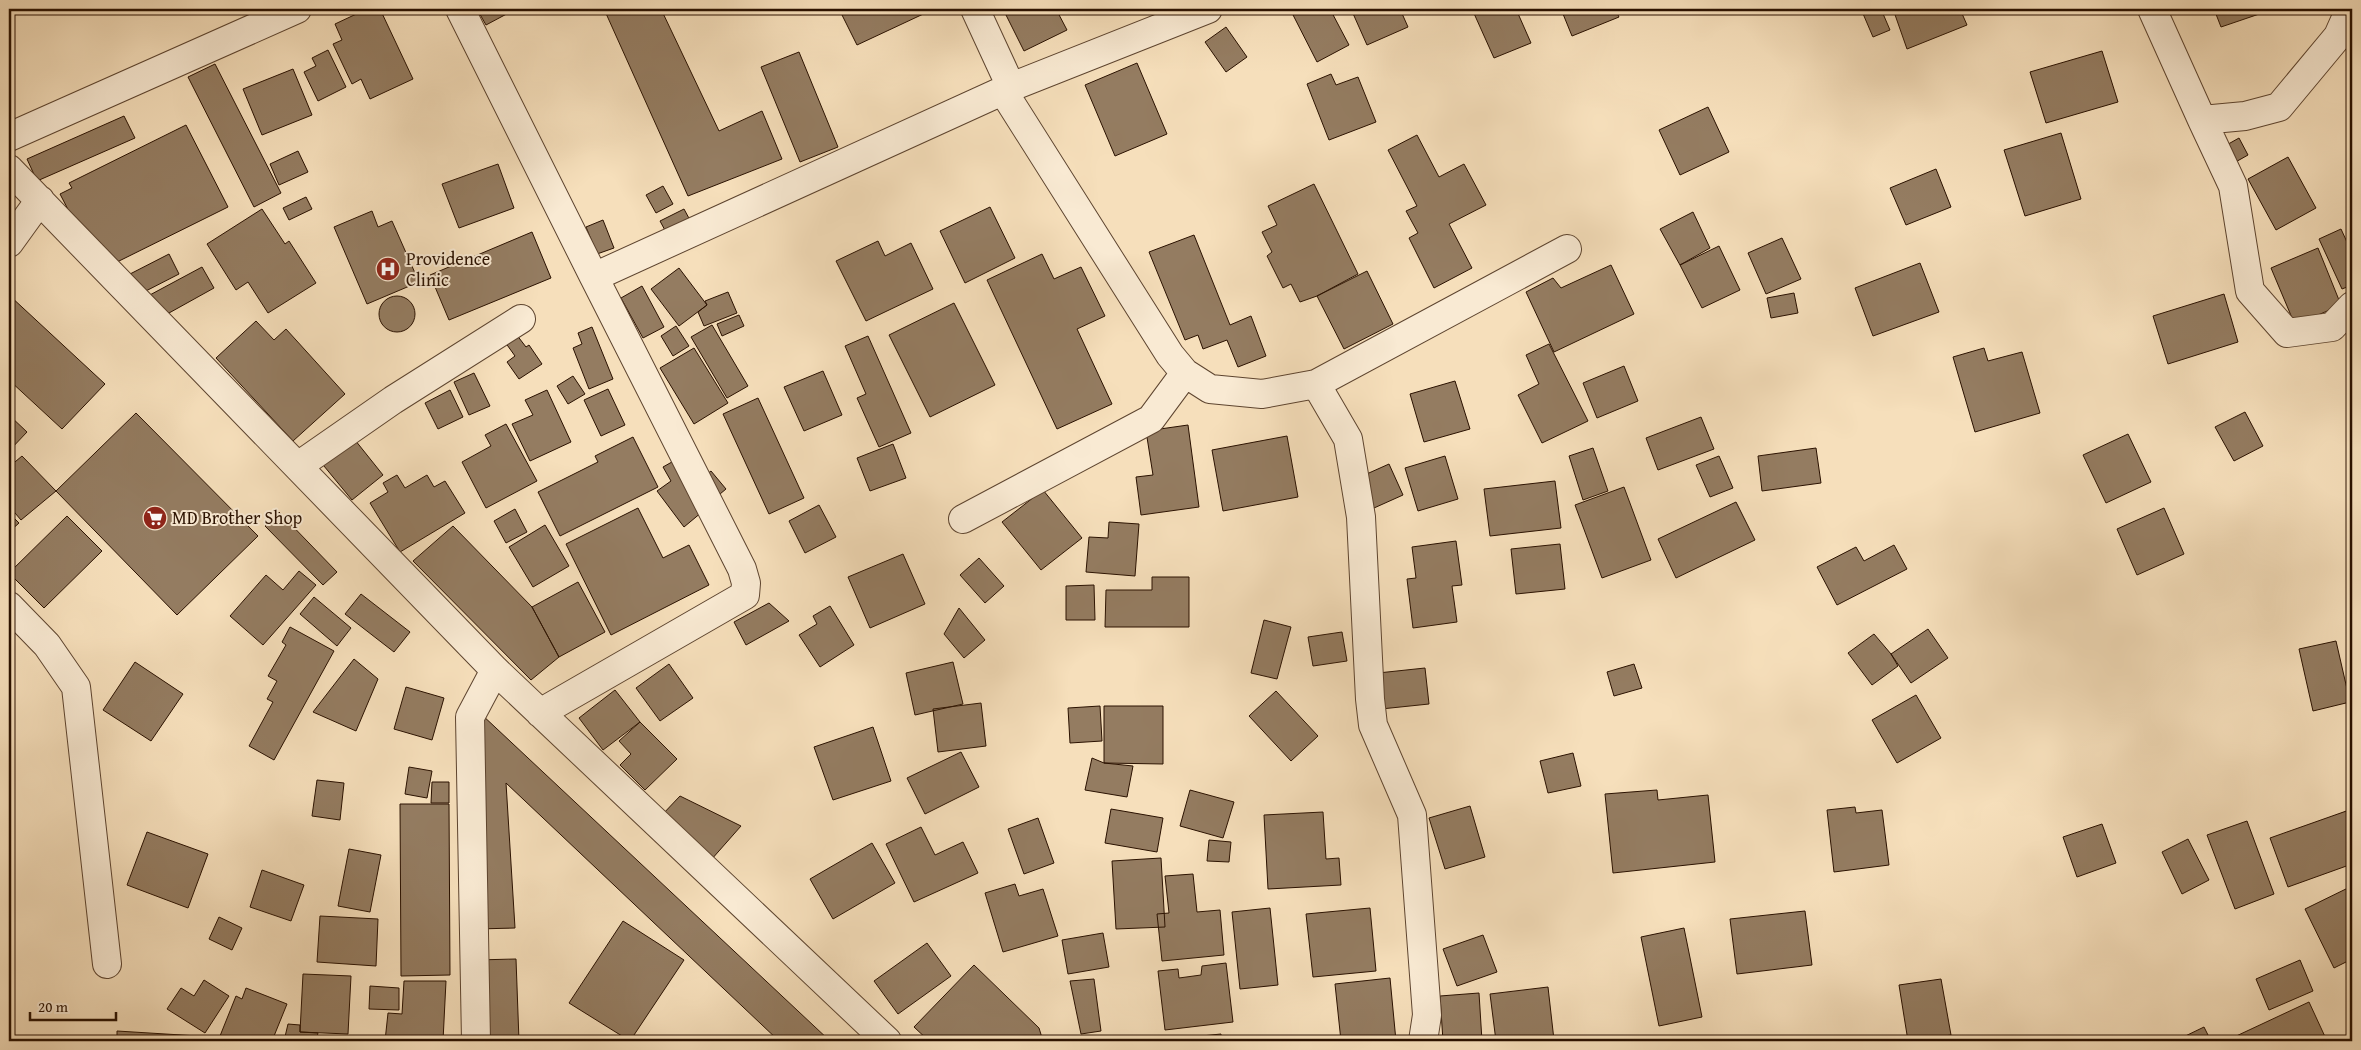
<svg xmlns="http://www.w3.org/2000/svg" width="2361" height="1050" viewBox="0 0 2361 1050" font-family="'Gentium Book Plus',serif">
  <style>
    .building { fill: #947c61; stroke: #2a1100 }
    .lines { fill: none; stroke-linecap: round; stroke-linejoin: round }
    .minor-casing { stroke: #5d442f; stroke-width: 30 }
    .minor { stroke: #f9ead3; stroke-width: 28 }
    .labels { text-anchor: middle; stroke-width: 4; stroke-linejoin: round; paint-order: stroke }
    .poi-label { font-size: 18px; fill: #2a1100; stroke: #f9ead3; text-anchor: start }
  </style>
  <rect width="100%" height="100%" fill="#f6dfbb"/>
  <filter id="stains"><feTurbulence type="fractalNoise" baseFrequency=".004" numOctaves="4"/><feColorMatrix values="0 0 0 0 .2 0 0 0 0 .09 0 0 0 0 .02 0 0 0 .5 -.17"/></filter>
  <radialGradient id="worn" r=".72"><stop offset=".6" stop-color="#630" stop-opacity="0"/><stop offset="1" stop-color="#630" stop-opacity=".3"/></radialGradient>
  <!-- building -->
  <path class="building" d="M 367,9 L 380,9 L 413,79 L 370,99 L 361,79 L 352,84 L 333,44 L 342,40 L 335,24 Z
    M 477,9 L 516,9 L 486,25 Z
    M 604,9 L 661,9 L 719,131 L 762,111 L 782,159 L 688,196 Z
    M 839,9 L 934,9 L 857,45 Z
    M 1003,9 L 1056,9 L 1067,30 L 1024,51 Z
    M 1290,9 L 1330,9 L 1349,45 L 1317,62 Z
    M 1351,9 L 1400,9 L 1408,27 L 1367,45 Z
    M 1472,9 L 1516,9 L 1531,43 L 1494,58 Z
    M 1561,9 L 1615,9 L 1619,17 L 1572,36 Z
    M 1861,9 L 1881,9 L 1890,30 L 1873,37 Z
    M 1893,9 L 1960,9 L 1967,25 L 1907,49 Z
    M 2214,9 L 2271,9 L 2271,10 L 2221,27 Z
    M 1226,27 L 1247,57 L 1226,72 L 1205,42 Z
    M 328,50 L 346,87 L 318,101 L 304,72 L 316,66 L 312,58 Z
    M 2102,51 L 2118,102 L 2046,123 L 2030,72 Z
    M 799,52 L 838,147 L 800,162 L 761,67 Z
    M 1137,63 L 1167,134 L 1115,156 L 1085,85 Z
    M 215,64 L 281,193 L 254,207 L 188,77 Z
    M 293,69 L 312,115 L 262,135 L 243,89 Z
    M 1331,74 L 1336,85 L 1358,77 L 1376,122 L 1329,140 L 1307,84 Z
    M 1708,107 L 1729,152 L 1680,175 L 1659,130 Z
    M 124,116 L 135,138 L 37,181 L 27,159 Z
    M 186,125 L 228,207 L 111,265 L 100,242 L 88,248 L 60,194 L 72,188 L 69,183 Z
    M 2061,133 L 2081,199 L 2025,216 L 2004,150 Z
    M 1417,135 L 1439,177 L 1464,164 L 1486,205 L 1449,224 L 1472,268 L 1434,288 L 1409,238 L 1418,233 L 1406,211 L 1417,206 L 1388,150 Z
    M 2239,138 L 2248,155 L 2232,164 L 2223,147 Z
    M 298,151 L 308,172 L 279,185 L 270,164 Z
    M 2288,157 L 2316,208 L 2276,230 L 2248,179 Z
    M 498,164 L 514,208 L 459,228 L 442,184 Z
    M 1936,169 L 1951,207 L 1906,225 L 1890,188 Z
    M 1314,184 L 1358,274 L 1317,296 L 1300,302 L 1291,284 L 1283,288 L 1267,256 L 1272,252 L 1262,232 L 1277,225 L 1268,206 Z
    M 663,186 L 673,204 L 656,213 L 646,195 Z
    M 306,197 L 312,209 L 289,220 L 283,208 Z
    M 990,207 L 1015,258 L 965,283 L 940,231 Z
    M 262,209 L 285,244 L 289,241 L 316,283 L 268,313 L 248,282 L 236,290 L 207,244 Z
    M 684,209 L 691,222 L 667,234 L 660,221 Z
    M 372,211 L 378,227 L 392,221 L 419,282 L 367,304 L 334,227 Z
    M 1693,212 L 1710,248 L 1680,265 L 1660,229 Z
    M 603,220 L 614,248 L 597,254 L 586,227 Z
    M 2341,229 L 2352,253 L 2352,285 L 2342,289 L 2319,239 Z
    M 532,232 L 551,278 L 449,320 L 430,275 Z
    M 1194,235 L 1230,325 L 1251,316 L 1266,356 L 1238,367 L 1227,340 L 1203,349 L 1198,335 L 1185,340 L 1149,252 Z
    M 1782,238 L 1801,279 L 1766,294 L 1748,253 Z
    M 878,241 L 885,256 L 911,243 L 933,289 L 866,321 L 836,261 Z
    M 1719,246 L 1740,290 L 1702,308 L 1680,265 Z
    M 2318,248 L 2341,305 L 2295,325 L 2271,268 Z
    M 169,254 L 179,274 L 140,294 L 130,274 Z
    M 1042,254 L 1054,279 L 1081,267 L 1105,316 L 1077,329 L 1112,404 L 1057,429 L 987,280 Z
    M 1920,263 L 1939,312 L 1873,336 L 1855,288 Z
    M 1611,265 L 1634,314 L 1554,352 L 1526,292 L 1553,278 L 1561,288 Z
    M 202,267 L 214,288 L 160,318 L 148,296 Z
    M 679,268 L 707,305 L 679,326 L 651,289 Z
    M 1367,271 L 1393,324 L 1344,349 L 1317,296 Z
    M 642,286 L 664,327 L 643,338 L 621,298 Z
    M 728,292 L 737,313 L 704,326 L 698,312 L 707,305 L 705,301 Z
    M 1794,293 L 1798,313 L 1771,318 L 1767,298 Z
    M 2224,294 L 2238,342 L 2168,364 L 2153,316 Z
    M 9,295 L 105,384 L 62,429 L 9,380 Z
    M379 314a18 18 0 1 1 36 0a18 18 0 1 1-36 0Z
    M 954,303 L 995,385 L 930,417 L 889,335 Z
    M 739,315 L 744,326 L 722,336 L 717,324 Z
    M 256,321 L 274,340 L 286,329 L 345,394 L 293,441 L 216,358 Z
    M 712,325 L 748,386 L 727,398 L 691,337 Z
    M 676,326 L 689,346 L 673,356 L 661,336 Z
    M 592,327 L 613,379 L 589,389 L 573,348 L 582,344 L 578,333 Z
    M 516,334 L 526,347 L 529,345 L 542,364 L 519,379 L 507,362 L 515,356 L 505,342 Z
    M 868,336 L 911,433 L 879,447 L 857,398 L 866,394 L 845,346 Z
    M 1549,344 L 1588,421 L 1542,443 L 1518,395 L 1539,384 L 1526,355 Z
    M 694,348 L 728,403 L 694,424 L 660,368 Z
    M 1984,348 L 1988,361 L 2022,352 L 2040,413 L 1975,432 L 1953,357 Z
    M 1624,366 L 1638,401 L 1597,418 L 1583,383 Z
    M 823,371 L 842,415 L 804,431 L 784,387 Z
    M 474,373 L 490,406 L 469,415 L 454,382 Z
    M 573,376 L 585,394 L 568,404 L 557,386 Z
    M 1455,381 L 1470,429 L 1424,442 L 1410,394 Z
    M 608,389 L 625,425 L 601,436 L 584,400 Z
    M 450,390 L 463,417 L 438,429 L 425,403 Z
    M 547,390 L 571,442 L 530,461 L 512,424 L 533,415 L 525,400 Z
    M 758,398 L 804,498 L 769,514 L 723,414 Z
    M 2245,412 L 2263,446 L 2234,461 L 2215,427 Z
    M 136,413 L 258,536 L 177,615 L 56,491 Z
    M 9,415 L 27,432 L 9,451 Z
    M 1701,417 L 1714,449 L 1658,470 L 1646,438 Z
    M 506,424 L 537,481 L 486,508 L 462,462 L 491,446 L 485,435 Z
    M 1188,425 L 1199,507 L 1141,515 L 1136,477 L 1153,475 L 1146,431 Z
    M 2128,434 L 2151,482 L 2106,503 L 2083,455 Z
    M 351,435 L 383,475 L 352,500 L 319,460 Z
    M 1287,436 L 1298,497 L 1223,511 L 1212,450 Z
    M 633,437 L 658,487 L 560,536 L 538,492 L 598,462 L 595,456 Z
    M 893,444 L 906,478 L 870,491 L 857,458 Z
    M 1593,448 L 1608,491 L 1583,500 L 1569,456 Z
    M 1816,448 L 1821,483 L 1762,491 L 1758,456 Z
    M 22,456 L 56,491 L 21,520 L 9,506 L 9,467 Z
    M 1445,456 L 1458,499 L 1418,511 L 1405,468 Z
    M 1719,456 L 1733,488 L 1710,497 L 1696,465 Z
    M 679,458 L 708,507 L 684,527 L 657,491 L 671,481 L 663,467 Z
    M 1389,464 L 1403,495 L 1374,508 L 1360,477 Z
    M 711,471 L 726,489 L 714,499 L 698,481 Z
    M 397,475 L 405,488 L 427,475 L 434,487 L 445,481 L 465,513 L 400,552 L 370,503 L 388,492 L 383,483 Z
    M 1555,481 L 1561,528 L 1490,536 L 1484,489 Z
    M 1624,487 L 1651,560 L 1602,578 L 1575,505 Z
    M 1043,490 L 1082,538 L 1041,570 L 1002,522 Z
    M 1736,502 L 1755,540 L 1676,578 L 1658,539 Z
    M 819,505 L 836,537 L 805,553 L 789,521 Z
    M 638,508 L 663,558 L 689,545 L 709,585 L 611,635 L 566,544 Z
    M 2164,508 L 2184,554 L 2137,575 L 2117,529 Z
    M 515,509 L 527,532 L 506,543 L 494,521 Z
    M 279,512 L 337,572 L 323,585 L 265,526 Z
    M 9,513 L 19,523 L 9,532 Z
    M 67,516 L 102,551 L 44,608 L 9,573 Z
    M 1109,522 L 1139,524 L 1135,576 L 1086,572 L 1089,537 L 1108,538 Z
    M 545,525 L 569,566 L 533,587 L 509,547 Z
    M 453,526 L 532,607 L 559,657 L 531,680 L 413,561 Z
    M 1456,541 L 1462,585 L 1452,586 L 1457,622 L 1413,628 L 1407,579 L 1416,578 L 1412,547 Z
    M 1560,544 L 1565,589 L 1516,594 L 1511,549 Z
    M 1894,545 L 1907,569 L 1837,605 L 1817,567 L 1856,547 L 1864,561 Z
    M 903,554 L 925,604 L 870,628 L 848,577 Z
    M 979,558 L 1004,586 L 985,603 L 960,575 Z
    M 299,571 L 316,585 L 263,645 L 230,616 L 266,575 L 283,590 Z
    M 1152,577 L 1189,577 L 1189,627 L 1105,627 L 1106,590 L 1152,590 Z
    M 578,582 L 605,632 L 559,657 L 532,607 Z
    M 1094,585 L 1095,620 L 1066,620 L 1066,586 Z
    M 361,594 L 410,632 L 394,652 L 345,614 Z
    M 314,597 L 351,628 L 337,646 L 300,614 Z
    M 769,603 L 789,621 L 746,645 L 734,622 Z
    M 830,606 L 854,645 L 820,667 L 799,635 L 817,624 L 813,616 Z
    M 959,608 L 985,640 L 964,658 L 944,634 Z
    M 1264,620 L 1291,627 L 1277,679 L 1251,673 Z
    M 290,627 L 334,651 L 274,760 L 249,746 L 273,702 L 267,699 L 277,681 L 268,676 L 286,645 L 282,642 Z
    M 1928,629 L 1948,658 L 1911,683 L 1891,654 Z
    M 1342,632 L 1347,661 L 1313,666 L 1308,637 Z
    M 1874,634 L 1891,654 L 1898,666 L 1872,685 L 1848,653 Z
    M 2336,641 L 2350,702 L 2313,711 L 2299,649 Z
    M 354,659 L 378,679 L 356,731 L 313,712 Z
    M 135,662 L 183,694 L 151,741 L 103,710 Z
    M 953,662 L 963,704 L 915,715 L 906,673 Z
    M 669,664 L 693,698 L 660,721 L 636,688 Z
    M 1634,664 L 1642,688 L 1614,696 L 1607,672 Z
    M 1425,668 L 1429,704 L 1381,709 L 1378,673 Z
    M 406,687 L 444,698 L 432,740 L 394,729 Z
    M 615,690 L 640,722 L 603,750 L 579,718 Z
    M 1276,691 L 1318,736 L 1291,761 L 1249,716 Z
    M 1916,695 L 1941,738 L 1897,763 L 1872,720 Z
    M 981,703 L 986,746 L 938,752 L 933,709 Z
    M 1100,706 L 1102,741 L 1070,743 L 1068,708 Z
    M 1104,706 L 1163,706 L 1163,764 L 1104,763 Z
    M 480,713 L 830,1041 L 779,1041 L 506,783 L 515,928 L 478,929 Z
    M 640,722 L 677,759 L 645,790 L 620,765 L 631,754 L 619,741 Z
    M 873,727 L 891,781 L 833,800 L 814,747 Z
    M 961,752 L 979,787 L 925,814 L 907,778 Z
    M 1573,753 L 1581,786 L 1548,793 L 1540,761 Z
    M 1092,758 L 1104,763 L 1133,766 L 1127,797 L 1085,790 Z
    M 409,767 L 432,771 L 427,798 L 405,794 Z
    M 317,780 L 344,783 L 340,820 L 312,816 Z
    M 432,782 L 449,782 L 449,803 L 431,803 Z
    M 1190,790 L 1234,802 L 1223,838 L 1180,826 Z
    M 1657,790 L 1658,800 L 1708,795 L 1715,862 L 1613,873 L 1605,794 Z
    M 680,796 L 741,826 L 711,860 L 661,816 Z
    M 400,804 L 449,804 L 450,975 L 401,976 Z
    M 1470,806 L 1485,857 L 1445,869 L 1429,818 Z
    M 1855,807 L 1856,813 L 1882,810 L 1889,865 L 1834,872 L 1827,810 Z
    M 1111,809 L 1163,818 L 1157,852 L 1105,843 Z
    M 2352,809 L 2352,864 L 2288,887 L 2270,838 Z
    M 1323,812 L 1326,859 L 1339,858 L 1341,885 L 1268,889 L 1264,815 Z
    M 1038,818 L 1054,863 L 1024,874 L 1008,829 Z
    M 2247,821 L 2274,894 L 2235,909 L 2207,835 Z
    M 2102,824 L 2116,863 L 2077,877 L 2063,837 Z
    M 921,827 L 935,855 L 963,842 L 978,873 L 914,902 L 886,844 Z
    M 147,832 L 208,854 L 188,908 L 127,885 Z
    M 2188,839 L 2209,880 L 2182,894 L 2162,852 Z
    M 1209,840 L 1231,842 L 1229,862 L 1207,861 Z
    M 872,843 L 895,883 L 833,919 L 810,879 Z
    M 349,849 L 381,855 L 370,912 L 338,906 Z
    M 1161,858 L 1165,927 L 1116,929 L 1112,861 Z
    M 262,870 L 304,885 L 291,921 L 250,907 Z
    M 1193,874 L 1197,912 L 1220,910 L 1224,955 L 1162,961 L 1157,914 L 1169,913 L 1165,876 Z
    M 1015,884 L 1019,896 L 1043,889 L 1058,936 L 1003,952 L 985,893 Z
    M 2352,886 L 2352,959 L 2334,968 L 2305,909 Z
    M 1270,908 L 1278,985 L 1240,989 L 1232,912 Z
    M 1370,908 L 1376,971 L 1313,977 L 1306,914 Z
    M 1805,911 L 1812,965 L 1737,974 L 1730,919 Z
    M 320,916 L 378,919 L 376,966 L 317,962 Z
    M 219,917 L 242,928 L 232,950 L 209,939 Z
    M 623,921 L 684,960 L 630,1041 L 569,1003 Z
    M 1684,928 L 1702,1017 L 1659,1026 L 1641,937 Z
    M 1103,933 L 1109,967 L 1068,974 L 1062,940 Z
    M 1483,935 L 1497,972 L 1457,986 L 1443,949 Z
    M 927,943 L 951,976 L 898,1014 L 874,981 Z
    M 516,959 L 519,1041 L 478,1041 L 475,960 Z
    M 2300,960 L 2313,991 L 2269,1010 L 2256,979 Z
    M 1226,963 L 1233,1022 L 1165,1030 L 1158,971 L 1178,969 L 1179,978 L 1201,975 L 1202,966 Z
    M 974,965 L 1039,1028 L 1043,1041 L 929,1041 L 914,1027 Z
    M 303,974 L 351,976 L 348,1034 L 300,1032 Z
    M 1390,978 L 1396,1041 L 1341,1041 L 1335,984 Z
    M 1094,979 L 1101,1031 L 1081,1034 L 1070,981 Z
    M 1941,979 L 1951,1035 L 1908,1041 L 1899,985 Z
    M 204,980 L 229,996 L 205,1033 L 167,1009 L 181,988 L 194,996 Z
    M 404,981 L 446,981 L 443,1041 L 385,1041 L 388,1013 L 402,1014 Z
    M 370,986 L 399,988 L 399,1010 L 369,1009 Z
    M 1548,987 L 1554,1040 L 1496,1041 L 1490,994 Z
    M 246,988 L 287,1004 L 272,1041 L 218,1041 L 236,996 L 242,999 Z
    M 1479,993 L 1482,1041 L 1443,1041 L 1440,996 Z
    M 2309,1002 L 2327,1041 L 2234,1041 L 2232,1038 Z
    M 288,1024 L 300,1025 L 300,1032 L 318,1033 L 316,1041 L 284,1041 Z
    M 2204,1027 L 2211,1041 L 2175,1041 Z
    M 117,1031 L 214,1037 L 214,1041 L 117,1041 Z
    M 1221,1034 L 1221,1041 L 1173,1041 L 1172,1039 Z"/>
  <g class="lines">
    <!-- minor casing -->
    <g class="minor-casing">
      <path id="minor" d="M 460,9 L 594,277 L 1011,87 L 1208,9
        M 975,9 L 1011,87
        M 2152,9 L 2202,120 L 2245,116 L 2279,107 L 2338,36 L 2350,9
        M 1003,91 L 1170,355 L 1185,373 L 1210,389 L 1262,394 L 1316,384 L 1567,249
        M 2202,120 L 2233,186 L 2250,291 L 2287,333 L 2332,327 L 2352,306
        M 9,137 L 297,9
        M 9,169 L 495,670 L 887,1041
        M 9,243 L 40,200
        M 1316,384 L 1348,439 L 1361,517 L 1370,699 L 1373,725 L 1412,815 L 1427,1015 L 1423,1041
        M 298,466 L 393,400 L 521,319
        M 963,519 L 1151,419 L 1185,373
        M 9,606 L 47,645 L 76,687 L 107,964
        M 540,713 L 745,595 L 746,583 L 742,569 L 594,277
        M 476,1041 L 470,717 L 495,670"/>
    </g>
    <!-- minor -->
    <use href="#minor" class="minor"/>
  </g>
  <!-- icons -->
  <defs>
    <g id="hospital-disc" transform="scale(1.25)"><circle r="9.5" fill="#8f2418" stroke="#f9ead3"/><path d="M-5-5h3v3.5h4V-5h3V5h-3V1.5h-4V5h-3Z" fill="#fff"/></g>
    <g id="supermarket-disc" transform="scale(1.25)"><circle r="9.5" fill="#8f2418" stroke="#f9ead3"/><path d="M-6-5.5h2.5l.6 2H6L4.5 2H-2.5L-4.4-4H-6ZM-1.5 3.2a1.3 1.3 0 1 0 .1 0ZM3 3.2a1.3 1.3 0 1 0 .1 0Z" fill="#fff"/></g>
  </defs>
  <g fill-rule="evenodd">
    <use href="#hospital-disc" x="388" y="269"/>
    <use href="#supermarket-disc" x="155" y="518"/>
  </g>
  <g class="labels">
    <!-- poi labels -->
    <g class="poi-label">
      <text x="406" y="265">Providence<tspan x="406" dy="21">Clinic</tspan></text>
      <text x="172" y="524">MD Brother Shop</text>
    </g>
  </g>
  <!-- margin -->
  <rect width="2361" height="1050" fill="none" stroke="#f6dfbb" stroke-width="30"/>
  <rect x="10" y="10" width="2341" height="1030" fill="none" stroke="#2a1100" stroke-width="2.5"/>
  <rect x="15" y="15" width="2331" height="1020" fill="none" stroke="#2a1100"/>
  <!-- scale -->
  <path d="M30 1012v8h86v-8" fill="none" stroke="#2a1100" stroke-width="2.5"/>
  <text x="38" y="1012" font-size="15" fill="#2a1100" stroke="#f9ead3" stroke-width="4" paint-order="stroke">20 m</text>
  <rect width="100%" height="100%" filter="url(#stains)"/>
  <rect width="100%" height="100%" fill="url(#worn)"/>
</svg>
